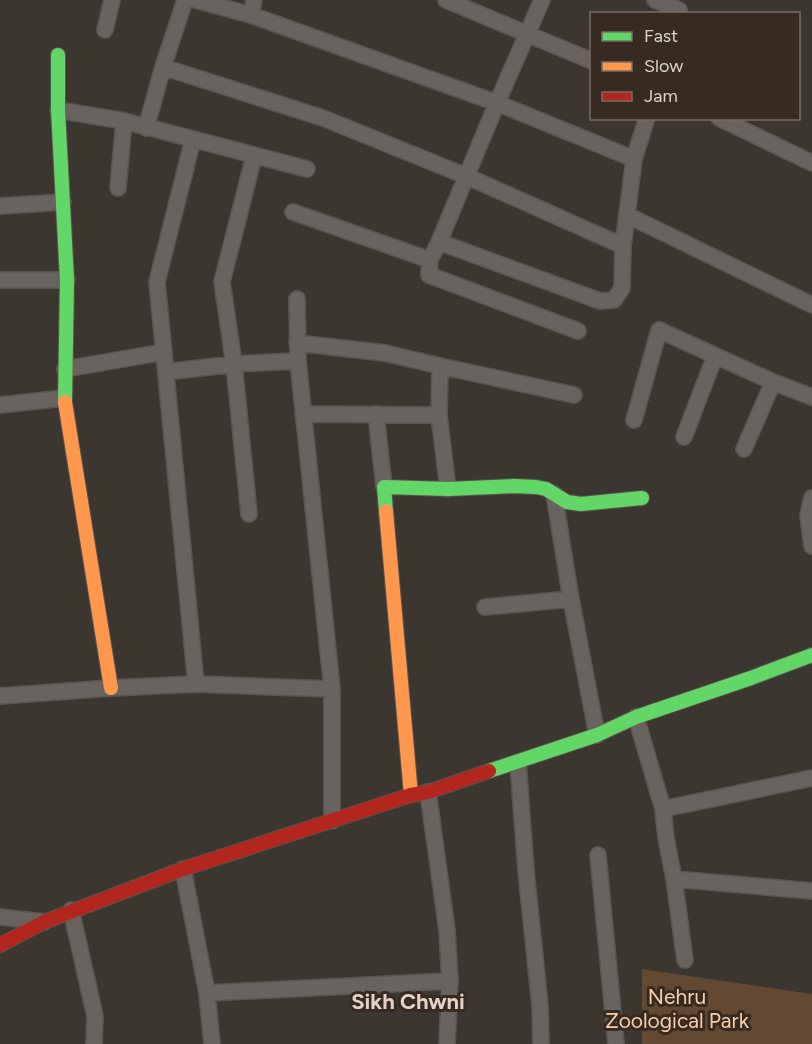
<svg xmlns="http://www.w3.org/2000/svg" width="812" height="1044" viewBox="0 0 812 1044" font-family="Figtree,sans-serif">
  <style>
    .green { fill: #634931 }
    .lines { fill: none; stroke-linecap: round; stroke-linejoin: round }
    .street-casing { stroke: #5a5450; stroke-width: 18 }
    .fast-casing { stroke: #5a5450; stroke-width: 16 }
    .slow-casing { stroke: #5a5450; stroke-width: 16 }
    .jam-casing { stroke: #5a5450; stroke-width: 16 }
    .street { stroke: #68635f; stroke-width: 15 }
    .fast { stroke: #63d668; stroke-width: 14 }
    .slow { stroke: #ff974d; stroke-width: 14 }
    .jam { stroke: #b3261e; stroke-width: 14 }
    .labels { text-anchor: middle; stroke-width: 6; stroke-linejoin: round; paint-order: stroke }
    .park-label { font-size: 21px; fill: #f8cfab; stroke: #372b21 }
    .neighbourhood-label { font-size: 22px; font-weight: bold; fill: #e3d3c6; stroke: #372b21 }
  </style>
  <rect width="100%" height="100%" fill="#3c3630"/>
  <!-- green -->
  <path class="green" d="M 642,969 L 812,994 L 812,1044 L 642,1044 Z"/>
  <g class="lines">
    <!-- street casing -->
    <g class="street-casing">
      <path id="street" d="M 196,0 L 251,15 L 497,103 L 634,159
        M 446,0 L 592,61
        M 542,0 L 497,103 L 439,242 L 430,260 L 429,275 L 578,331
        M 655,0 L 679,10
        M 251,15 L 254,0
        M 105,30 L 112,0
        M 163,67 L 323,118 L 466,176 L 623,246
        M 58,110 L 124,121 L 307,169
        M 719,118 L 812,163
        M 146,128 L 163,67 L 185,0
        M 193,139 L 157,282 L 196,684
        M 118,188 L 124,121
        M 0,206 L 63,202
        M 293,212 L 430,260
        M 627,215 L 812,305
        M 439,242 L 600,301 L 614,300 L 622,288 L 623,246 L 634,159 L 647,118
        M 0,280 L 67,280
        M 297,299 L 298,361 L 332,689 L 332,821
        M 297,343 L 385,353 L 440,366 L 439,415 L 448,489
        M 440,366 L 574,395
        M 65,369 L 164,352
        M 166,372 L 234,364 L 298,361
        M 0,405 L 64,398
        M 303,414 L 439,415
        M 376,414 L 384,487
        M 634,420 L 659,330 L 773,382 L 812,397
        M 684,437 L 715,356
        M 744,449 L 773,382
        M 554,494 L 571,599 L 597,735
        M 812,498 L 808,515 L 812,546
        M 249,514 L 234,364 L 222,282 L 254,156
        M 485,607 L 571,599
        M 0,696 L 111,688 L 196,684 L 332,689
        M 636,717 L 663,809 L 666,838 L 674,879 L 685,960
        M 518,762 L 526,871 L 540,1006 L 541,1044
        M 428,792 L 447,930 L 450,981 L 447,1044
        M 663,809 L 812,778
        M 598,855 L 616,1044
        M 183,869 L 207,993 L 212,1044
        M 674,879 L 812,891
        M 71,910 L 95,1016 L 94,1044
        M 0,917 L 44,922
        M 207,993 L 450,981"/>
    </g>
    <!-- fast casing -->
    <g class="fast-casing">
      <path id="fast" d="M 58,55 L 58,110 L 67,280 L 65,402
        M 386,511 L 384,487 L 448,489 L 514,486 L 536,487 L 546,489 L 567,502 L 581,504 L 642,498
        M 489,771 L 597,735 L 636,717 L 751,678 L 812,655"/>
    </g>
    <!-- slow casing -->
    <g class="slow-casing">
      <path id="slow" d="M 65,402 L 111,688
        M 386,511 L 411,795"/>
    </g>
    <!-- jam casing -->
    <g class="jam-casing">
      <path id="jam" d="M 0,945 L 44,922 L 183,869 L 411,795 L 428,792 L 489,771"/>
    </g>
    <!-- street -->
    <use href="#street" class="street"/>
    <!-- fast -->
    <use href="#fast" class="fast"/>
    <!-- slow -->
    <use href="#slow" class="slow"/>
    <!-- jam -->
    <use href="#jam" class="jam"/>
  </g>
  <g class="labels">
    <!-- park labels -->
    <g class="park-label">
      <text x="677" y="1004">Nehru<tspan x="677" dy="24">Zoological Park</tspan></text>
    </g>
    <!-- neighbourhood labels -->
    <g class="neighbourhood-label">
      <text x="408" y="1009">Sikh Chwni</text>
    </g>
  </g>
  <!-- legend -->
  <rect x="590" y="12" width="210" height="108" fill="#372b21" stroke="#796e65" stroke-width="1.5"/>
  <rect x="602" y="32" width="30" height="9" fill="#63d668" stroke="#796e65" stroke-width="1.5"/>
  <text x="644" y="42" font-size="18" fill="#dbd3cc">Fast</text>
  <rect x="602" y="62" width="30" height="9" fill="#ff974d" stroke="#796e65" stroke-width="1.5"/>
  <text x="644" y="72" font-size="18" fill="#dbd3cc">Slow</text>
  <rect x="602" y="92" width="30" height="9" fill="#b3261e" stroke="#796e65" stroke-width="1.5"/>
  <text x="644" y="102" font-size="18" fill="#dbd3cc">Jam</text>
</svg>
